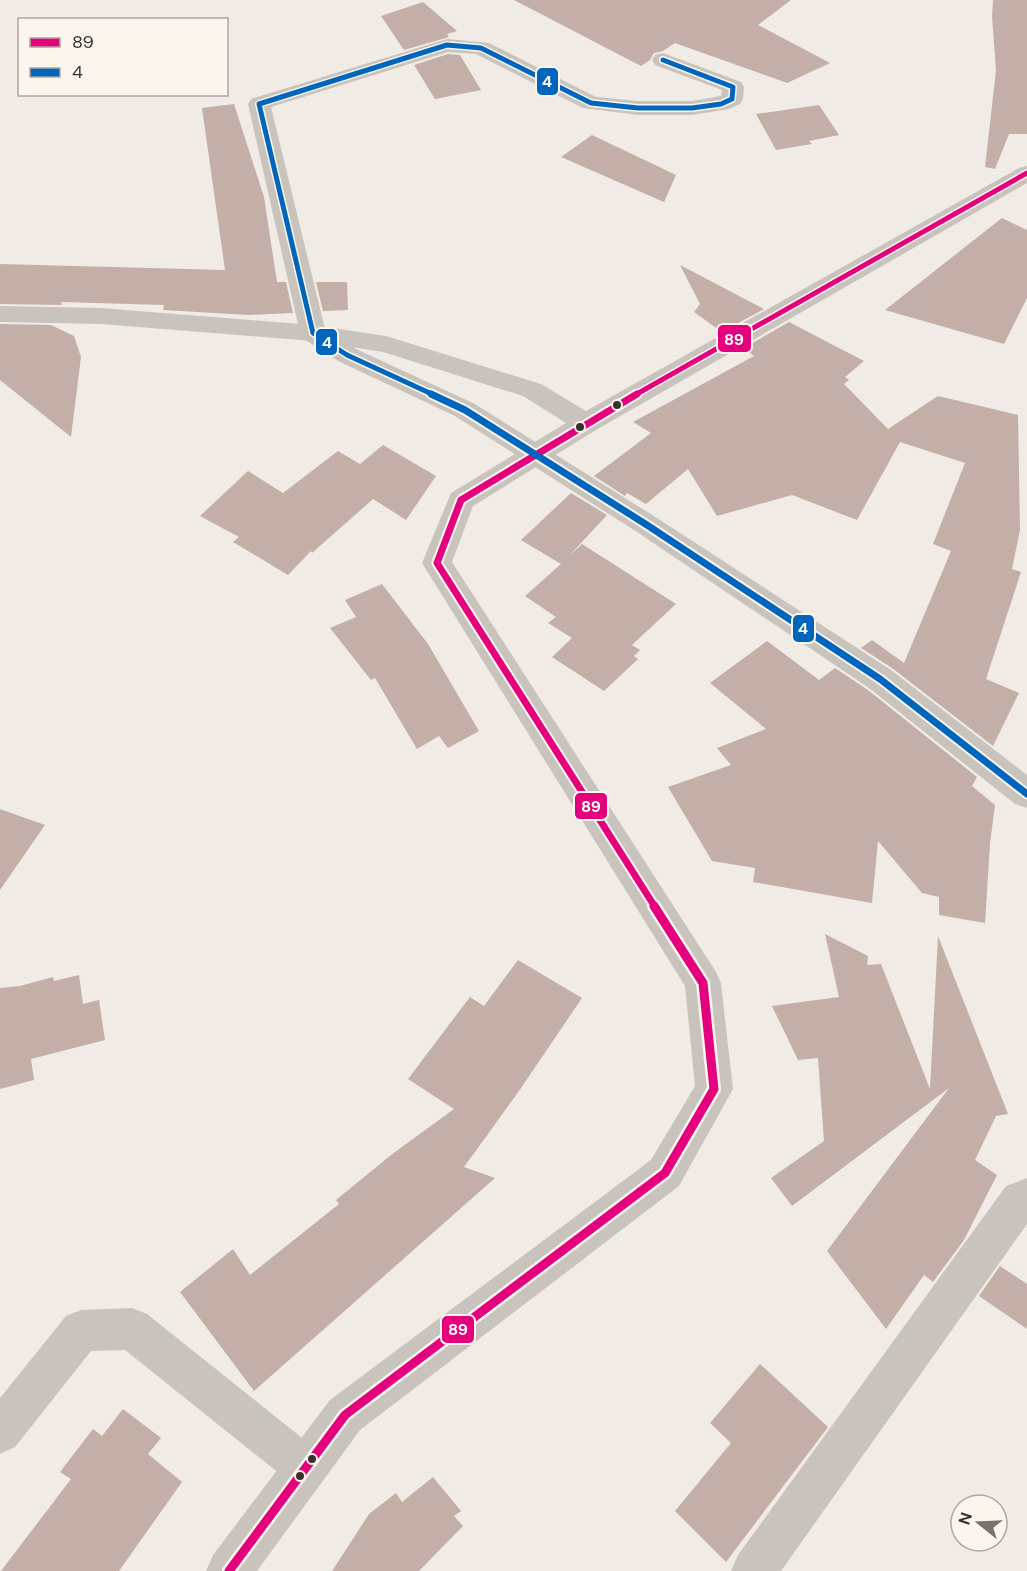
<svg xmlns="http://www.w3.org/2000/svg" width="1027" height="1571" viewBox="0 0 1027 1571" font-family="'DM Sans',sans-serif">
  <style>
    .building { fill: #c3afa7 }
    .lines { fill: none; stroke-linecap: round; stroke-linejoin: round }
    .minor { fill: #c9c3be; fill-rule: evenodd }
    .tertiary { fill: #c9c3be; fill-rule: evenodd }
    .bus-1-far2-casing { stroke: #fbf5ee; stroke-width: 8 }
    .bus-1-far1-casing { stroke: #fbf5ee; stroke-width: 11 }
    .bus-1-casing { stroke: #fbf5ee; stroke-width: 14 }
    .bus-2-far1-casing { stroke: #fbf5ee; stroke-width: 8 }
    .bus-2-casing { stroke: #fbf5ee; stroke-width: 11 }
    .bus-1-far2 { stroke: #e5007d; stroke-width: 5 }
    .bus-1-far1 { stroke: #e5007d; stroke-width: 7 }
    .bus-1 { stroke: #e5007d; stroke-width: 9 }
    .bus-2-far1 { stroke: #0065bd; stroke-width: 5 }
    .bus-2 { stroke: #0065bd; stroke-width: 7 }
    .bus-dot { fill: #3b302b; stroke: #fbf5ee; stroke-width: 2 }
    .line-badge { stroke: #fbf5ee; stroke-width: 2 }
    .badge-label { font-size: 16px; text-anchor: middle; font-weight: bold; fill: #fff }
  </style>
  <rect width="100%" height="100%" fill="#f0ebe5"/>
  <!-- building -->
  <path class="building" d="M 514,0 L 791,0 L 758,25 L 830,63 L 787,83 L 675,43 L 663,51 L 654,53 L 650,60 L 641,66 Z
    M 993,0 L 1027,0 L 1027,134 L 1009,134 L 995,169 L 985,167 L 996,70 L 992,17 Z
    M 423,2 L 457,31 L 447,34 L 449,37 L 404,50 L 381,16 Z
    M 448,54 L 460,55 L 481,90 L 435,99 L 414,65 Z
    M 234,104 L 264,197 L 277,282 L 286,282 L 293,313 L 249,315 L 163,310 L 164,305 L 61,302 L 62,305 L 0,304 L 0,264 L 225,270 L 202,108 Z
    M 819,105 L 839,135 L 809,141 L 812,144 L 776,150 L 756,114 Z
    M 592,135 L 676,175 L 664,202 L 561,157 Z
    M 1002,218 L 1027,230 L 1027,298 L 1004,344 L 885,310 Z
    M 680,265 L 764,309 L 722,332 L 694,312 L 700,304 Z
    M 316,282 L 347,282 L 348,310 L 323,311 Z
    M 789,322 L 864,361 L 845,377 L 849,380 L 844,384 L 888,429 L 938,396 L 1018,415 L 1020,530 L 1012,569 L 1021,572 L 986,679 L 1019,693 L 993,746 L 892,668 L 861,648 L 872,640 L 904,663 L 951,551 L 933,544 L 965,463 L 900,442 L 857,520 L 792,495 L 717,516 L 688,469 L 646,504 L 627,493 L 625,496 L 594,476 L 651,433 L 633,422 L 754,356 L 744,348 Z
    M 0,324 L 51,325 L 74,336 L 81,357 L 71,437 L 0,380 Z
    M 383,445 L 436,476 L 406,520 L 373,499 L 312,553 L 311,551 L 288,575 L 233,542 L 239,537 L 200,516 L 248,471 L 283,493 L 338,451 L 360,464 Z
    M 571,493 L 607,515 L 569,556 L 582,544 L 676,604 L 632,645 L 640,650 L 634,656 L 638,659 L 604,691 L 552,657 L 572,638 L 548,623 L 556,617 L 525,596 L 561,564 L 521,540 Z
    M 382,584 L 428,644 L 479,731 L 448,748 L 439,736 L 417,749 L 375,678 L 371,680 L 330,628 L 356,617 L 345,600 Z
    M 767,641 L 819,680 L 835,668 L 868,690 L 977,777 L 972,786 L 995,805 L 990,844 L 985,923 L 939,915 L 939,897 L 922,893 L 878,841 L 872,903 L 753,882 L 755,868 L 712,861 L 668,787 L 731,765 L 717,748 L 766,729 L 710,683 Z
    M 0,809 L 45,825 L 0,890 Z
    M 825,934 L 868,956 L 867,965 L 881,964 L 930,1089 L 938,936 L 1008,1114 L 996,1116 L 975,1160 L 997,1175 L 964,1240 L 933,1282 L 924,1275 L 886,1329 L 827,1251 L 949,1088 L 792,1206 L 771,1178 L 824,1141 L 818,1058 L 798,1060 L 772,1006 L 839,997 Z
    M 518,960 L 582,998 L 519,1091 L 464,1167 L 495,1178 L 254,1391 L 180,1292 L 233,1249 L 250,1275 L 339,1204 L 336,1200 L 391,1155 L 454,1109 L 408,1079 L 470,997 L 484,1006 Z
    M 79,975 L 83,1004 L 99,1000 L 105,1040 L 31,1059 L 34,1080 L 0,1089 L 0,988 L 20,986 L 53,977 L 54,981 Z
    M 1000,1266 L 1027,1284 L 1027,1329 L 979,1296 Z
    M 760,1364 L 828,1427 L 726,1562 L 675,1511 L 731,1443 L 710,1423 Z
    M 123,1409 L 161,1438 L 148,1454 L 182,1482 L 119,1571 L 1,1571 L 71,1479 L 60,1472 L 93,1429 L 102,1436 Z
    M 433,1477 L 461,1511 L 454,1516 L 463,1526 L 419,1571 L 332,1571 L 369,1514 L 396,1493 L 402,1502 Z"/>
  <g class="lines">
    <!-- minor -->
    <path class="minor" d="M 447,39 L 489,43 L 596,97 L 638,101 L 692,101 L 721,96 L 722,90 L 655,65 L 652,60 L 655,55 L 663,53 L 741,82 L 744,87 L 743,99 L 740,104 L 729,109 L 692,115 L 638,115 L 583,108 L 476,54 L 448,52 L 271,107 L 325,329 L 356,349 L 475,404 L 657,518 L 891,670 L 1027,775 L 1027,808 L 1015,804 L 869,688 L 637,532 L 455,416 L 338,361 L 304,339 L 300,333 L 248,104 L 251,99 Z
      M 1027,1178 L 1027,1224 L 781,1571 L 731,1571 L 738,1555 L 1006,1186 Z
      M 132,1308 L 147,1314 L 321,1453 L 328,1468 L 321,1483 L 306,1490 L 291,1483 L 125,1350 L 91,1351 L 15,1447 L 0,1454 L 0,1398 L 66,1316 L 81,1310 Z"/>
    <!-- tertiary -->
    <path class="tertiary" d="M 1027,166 L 1027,183 L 596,430 L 473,506 L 452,562 L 716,972 L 721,983 L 733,1089 L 679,1186 L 360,1430 L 257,1571 L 206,1571 L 213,1555 L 330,1400 L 651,1160 L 695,1086 L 685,986 L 422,563 L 451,493 L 566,423 L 523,396 L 383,352 L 313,341 L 101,324 L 0,322 L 0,306 L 101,308 L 313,325 L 386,336 L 541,384 L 586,411 L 1019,168 Z"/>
    <!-- bus-1-far2 casing -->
    <g class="bus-1-far2-casing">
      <path id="bus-1-far2" d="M 635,395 L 1027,173"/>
    </g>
    <!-- bus-1-far1 casing -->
    <g class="bus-1-far1-casing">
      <path id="bus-1-far1" d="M 637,394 L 461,500 L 437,563 L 655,907"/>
    </g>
    <!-- bus-1 casing -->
    <g class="bus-1-casing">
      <path id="bus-1" d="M 229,1571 L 345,1415 L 665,1173 L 714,1089 L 703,983 L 654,906"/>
    </g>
    <!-- bus-2-far1 casing -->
    <g class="bus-2-far1-casing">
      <path id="bus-2-far1" d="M 434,395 L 347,355 L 313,333 L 259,104 L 447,45 L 481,48 L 591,103 L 638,108 L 692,108 L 721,104 L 732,99 L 733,87 L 663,60"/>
    </g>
    <!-- bus-2 casing -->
    <g class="bus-2-casing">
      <path id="bus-2" d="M 431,394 L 465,410 L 647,525 L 880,679 L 1027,794"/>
    </g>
    <!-- bus-1-far2 -->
    <use href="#bus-1-far2" class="bus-1-far2"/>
    <!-- bus-1-far1 -->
    <use href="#bus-1-far1" class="bus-1-far1"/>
    <!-- bus-1 -->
    <use href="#bus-1" class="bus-1"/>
    <!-- bus-2-far1 -->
    <use href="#bus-2-far1" class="bus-2-far1"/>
    <!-- bus-2 -->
    <use href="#bus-2" class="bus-2"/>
  </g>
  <!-- markers -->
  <g class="bus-dot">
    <circle cx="617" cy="405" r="5"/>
    <circle cx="580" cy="427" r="5"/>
    <circle cx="312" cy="1459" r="5"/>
    <circle cx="300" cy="1476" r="5"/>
  </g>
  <g class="line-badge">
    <rect x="536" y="67" width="23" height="29" rx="6" fill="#0065bd"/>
    <rect x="717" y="324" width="35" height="29" rx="6" fill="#e5007d"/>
    <rect x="315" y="328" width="23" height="28" rx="6" fill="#0065bd"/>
    <rect x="792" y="614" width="23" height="29" rx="6" fill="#0065bd"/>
    <rect x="574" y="792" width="34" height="28" rx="6" fill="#e5007d"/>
    <rect x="441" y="1315" width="34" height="29" rx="6" fill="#e5007d"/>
  </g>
  <g class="badge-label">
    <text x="547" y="87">4</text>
    <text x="734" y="345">89</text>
    <text x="327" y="348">4</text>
    <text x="803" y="634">4</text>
    <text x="591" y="812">89</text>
    <text x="458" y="1335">89</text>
  </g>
  <!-- legend -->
  <rect x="18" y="18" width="210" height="78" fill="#fbf5ee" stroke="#aea6a0" stroke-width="1.5"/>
  <rect x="30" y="38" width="30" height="9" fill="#e5007d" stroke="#aea6a0" stroke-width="1.5"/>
  <text x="72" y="48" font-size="18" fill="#3b302b">89</text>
  <rect x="30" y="68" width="30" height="9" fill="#0065bd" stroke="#aea6a0" stroke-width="1.5"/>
  <text x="72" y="78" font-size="18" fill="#3b302b">4</text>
  <!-- north arrow -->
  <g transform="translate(979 1523) rotate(288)"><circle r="28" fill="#fbf5ee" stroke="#aea6a0" stroke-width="1.5"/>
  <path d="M0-4.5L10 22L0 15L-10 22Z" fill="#7a716c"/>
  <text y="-9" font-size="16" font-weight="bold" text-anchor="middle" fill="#3b302b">N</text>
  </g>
</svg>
